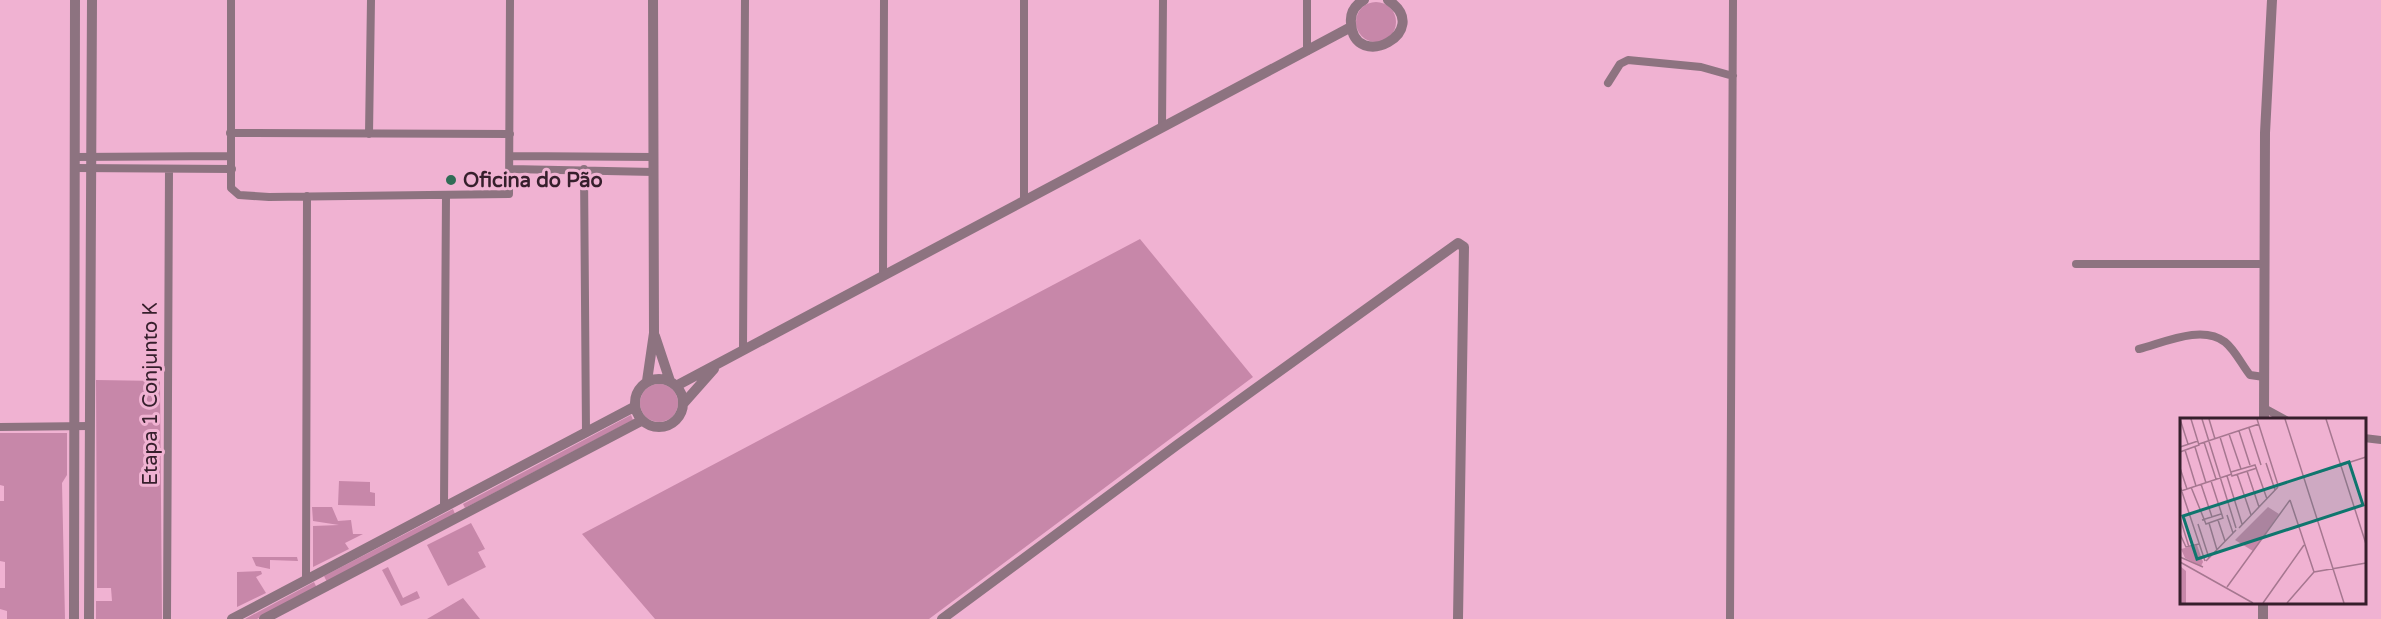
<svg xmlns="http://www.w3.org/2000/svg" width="2381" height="619" viewBox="0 0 2381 619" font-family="'Varela Round',sans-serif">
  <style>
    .green { fill: #c787a9 }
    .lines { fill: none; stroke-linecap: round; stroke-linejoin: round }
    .minor { stroke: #8d7380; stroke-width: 8 }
    .tertiary { stroke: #8d7380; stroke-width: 10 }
    .poi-dot { fill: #306c56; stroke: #f0b2d2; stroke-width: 2 }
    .labels { text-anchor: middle; stroke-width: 6; stroke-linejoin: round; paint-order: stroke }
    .poi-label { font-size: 20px; font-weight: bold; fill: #361f2c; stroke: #f0b2d2; text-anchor: start }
    .street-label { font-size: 20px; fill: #361f2c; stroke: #f0b2d2 }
    .inset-road { fill: none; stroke: #a67790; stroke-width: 1.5 }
    .view { fill: #0f766e; fill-opacity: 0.15; stroke: #0f766e; stroke-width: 3 }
    .inset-edge { fill: none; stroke: #361f2c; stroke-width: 3 }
  </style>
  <rect width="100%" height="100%" fill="#f0b2d2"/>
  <!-- green -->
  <path class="green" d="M1356 22a20 20 0 1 1 40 0a20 20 0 1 1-40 0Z
    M 1140,239 L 1253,377 L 929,619 L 655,619 L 582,534 Z
    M 96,380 L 160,381 L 162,619 L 96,619 L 96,601 L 112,601 L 111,588 L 97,588 Z
    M640 403a19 19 0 1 1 38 0a19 19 0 1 1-38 0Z
    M 631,415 L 633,420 L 465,508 L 463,504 Z
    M 0,433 L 67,433 L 67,475 L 62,483 L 65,619 L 7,619 L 7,611 L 0,609 L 0,588 L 5,588 L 5,562 L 0,561 L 0,501 L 4,501 L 4,486 L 0,485 Z
    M 339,481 L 370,482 L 370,492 L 375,493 L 375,506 L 338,505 Z
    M 312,507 L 332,507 L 338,521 L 351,520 L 353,534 L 363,534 L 345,543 L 349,549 L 313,567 L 313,526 L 339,525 L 313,521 Z
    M 453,509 L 455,514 L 327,582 L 324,576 Z
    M 471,523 L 485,549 L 478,552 L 486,567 L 448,586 L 427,545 Z
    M 252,557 L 297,557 L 298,561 L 270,560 L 270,569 L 256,566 Z
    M 388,567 L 403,598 L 417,591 L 420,598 L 401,606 L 382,570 Z
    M 261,571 L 262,574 L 256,577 L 266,593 L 237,607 L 237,572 Z
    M 314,582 L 317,588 L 257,619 L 245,619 Z
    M 463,598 L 480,619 L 427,619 Z"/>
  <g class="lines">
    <!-- minor -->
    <path class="minor" d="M 231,0 L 231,188 L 239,195 L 269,197 L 509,194 L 510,0
      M 1307,0 L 1307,51
      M 1608,83 L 1620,64 L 1628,60 L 1701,67 L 1733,76
      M 1162,127 L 1163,0
      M 230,133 L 510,134
      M 369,134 L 371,0
      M 510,156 L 654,157
      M 75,157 L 231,156
      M 75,168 L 232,169
      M 511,169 L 654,172
      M 584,169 L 586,432
      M 1024,200 L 1024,0
      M 2076,264 L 2264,264
      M 883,276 L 884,0
      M 2139,349 C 2163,343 2202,324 2225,342 C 2235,350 2242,365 2250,375 L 2264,377
      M 743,350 L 745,0
      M 2264,408 L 2286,420
      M 0,427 L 90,426
      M 2364,438 L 2381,440
      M 444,506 L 446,195
      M 306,580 L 307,196
      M 167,619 L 169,170
      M 1730,619 L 1733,0"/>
    <!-- tertiary -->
    <path class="tertiary" d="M 1364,0 C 1355,5 1350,13 1351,23 C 1354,74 1435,31 1388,0
      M 655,336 L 670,381
      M635 403a24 24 0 1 1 48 0a24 24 0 1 1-48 0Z
      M 647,381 L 654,333 L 653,0
      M 676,386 L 1351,27
      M 683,404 L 714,369
      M 2264,420 L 2265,133 L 2272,0
      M 74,619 L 75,0
      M 89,619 L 92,0
      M 232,619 L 634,407
      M 264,619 L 641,421
      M 942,619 L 1177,445 L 1458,243 L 1464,247 L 1458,619
      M 2263,619 L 2263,602"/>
  </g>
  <!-- markers -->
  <circle class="poi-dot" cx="451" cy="180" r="6"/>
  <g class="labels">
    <!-- poi labels -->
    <g class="poi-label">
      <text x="463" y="187">Oficina do Pão</text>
    </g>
    <!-- street labels -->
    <g class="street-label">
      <text transform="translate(150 394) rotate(-90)" y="7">Etapa 1 Conjunto K</text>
    </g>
  </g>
  <!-- overview -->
  <g transform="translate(2180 418)">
    <rect width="186" height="186" fill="#f0b2d2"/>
    <path d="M 88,89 L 99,96 L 73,133 L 55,122 ZM 17,127 L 23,144 L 21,148 L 5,140 L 1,131 ZM 0,148 L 6,153 L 6,185 L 0,185 Z" fill="#c787a9"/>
    <path class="inset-road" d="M 0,1 L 8,26M 22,1 L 56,110M 29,1 L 35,21M 77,1 L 98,67M 105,1 L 164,185M 146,1 L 186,126M 69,10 L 81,47M 59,13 L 70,47M 49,16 L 61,51M 40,19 L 52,58 L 77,50M 24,24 L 36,61M 19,26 L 79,6M 0,29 L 18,23M 15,29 L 26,65M 5,32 L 16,68M 0,34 L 19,27 L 11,1M 86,45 L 95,72M 0,50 L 7,71M 67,53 L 79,89M 51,54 L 75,47 L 87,81M 57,56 L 71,97M 47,58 L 62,106M 124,59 L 186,39M 21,66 L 32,99M 0,68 L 25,143M 11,69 L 26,106 L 43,100 L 31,63M 1,73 L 52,56M 110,82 L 134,154M 47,97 L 53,115M 0,100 L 9,129M 22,102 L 41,96M 38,102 L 45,123M 29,105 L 37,132M 18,106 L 29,140M 59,110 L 98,69M 0,116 L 6,129 L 19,126M 0,139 L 23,149M 26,143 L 56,112M 0,144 L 73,185M 47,169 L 110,82M 83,185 L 124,127M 107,185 L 134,154 L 186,145"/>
    <path class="view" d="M 169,44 L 183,87 L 17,141 L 3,98 Z"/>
    <rect width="186" height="186" class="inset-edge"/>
  </g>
</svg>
